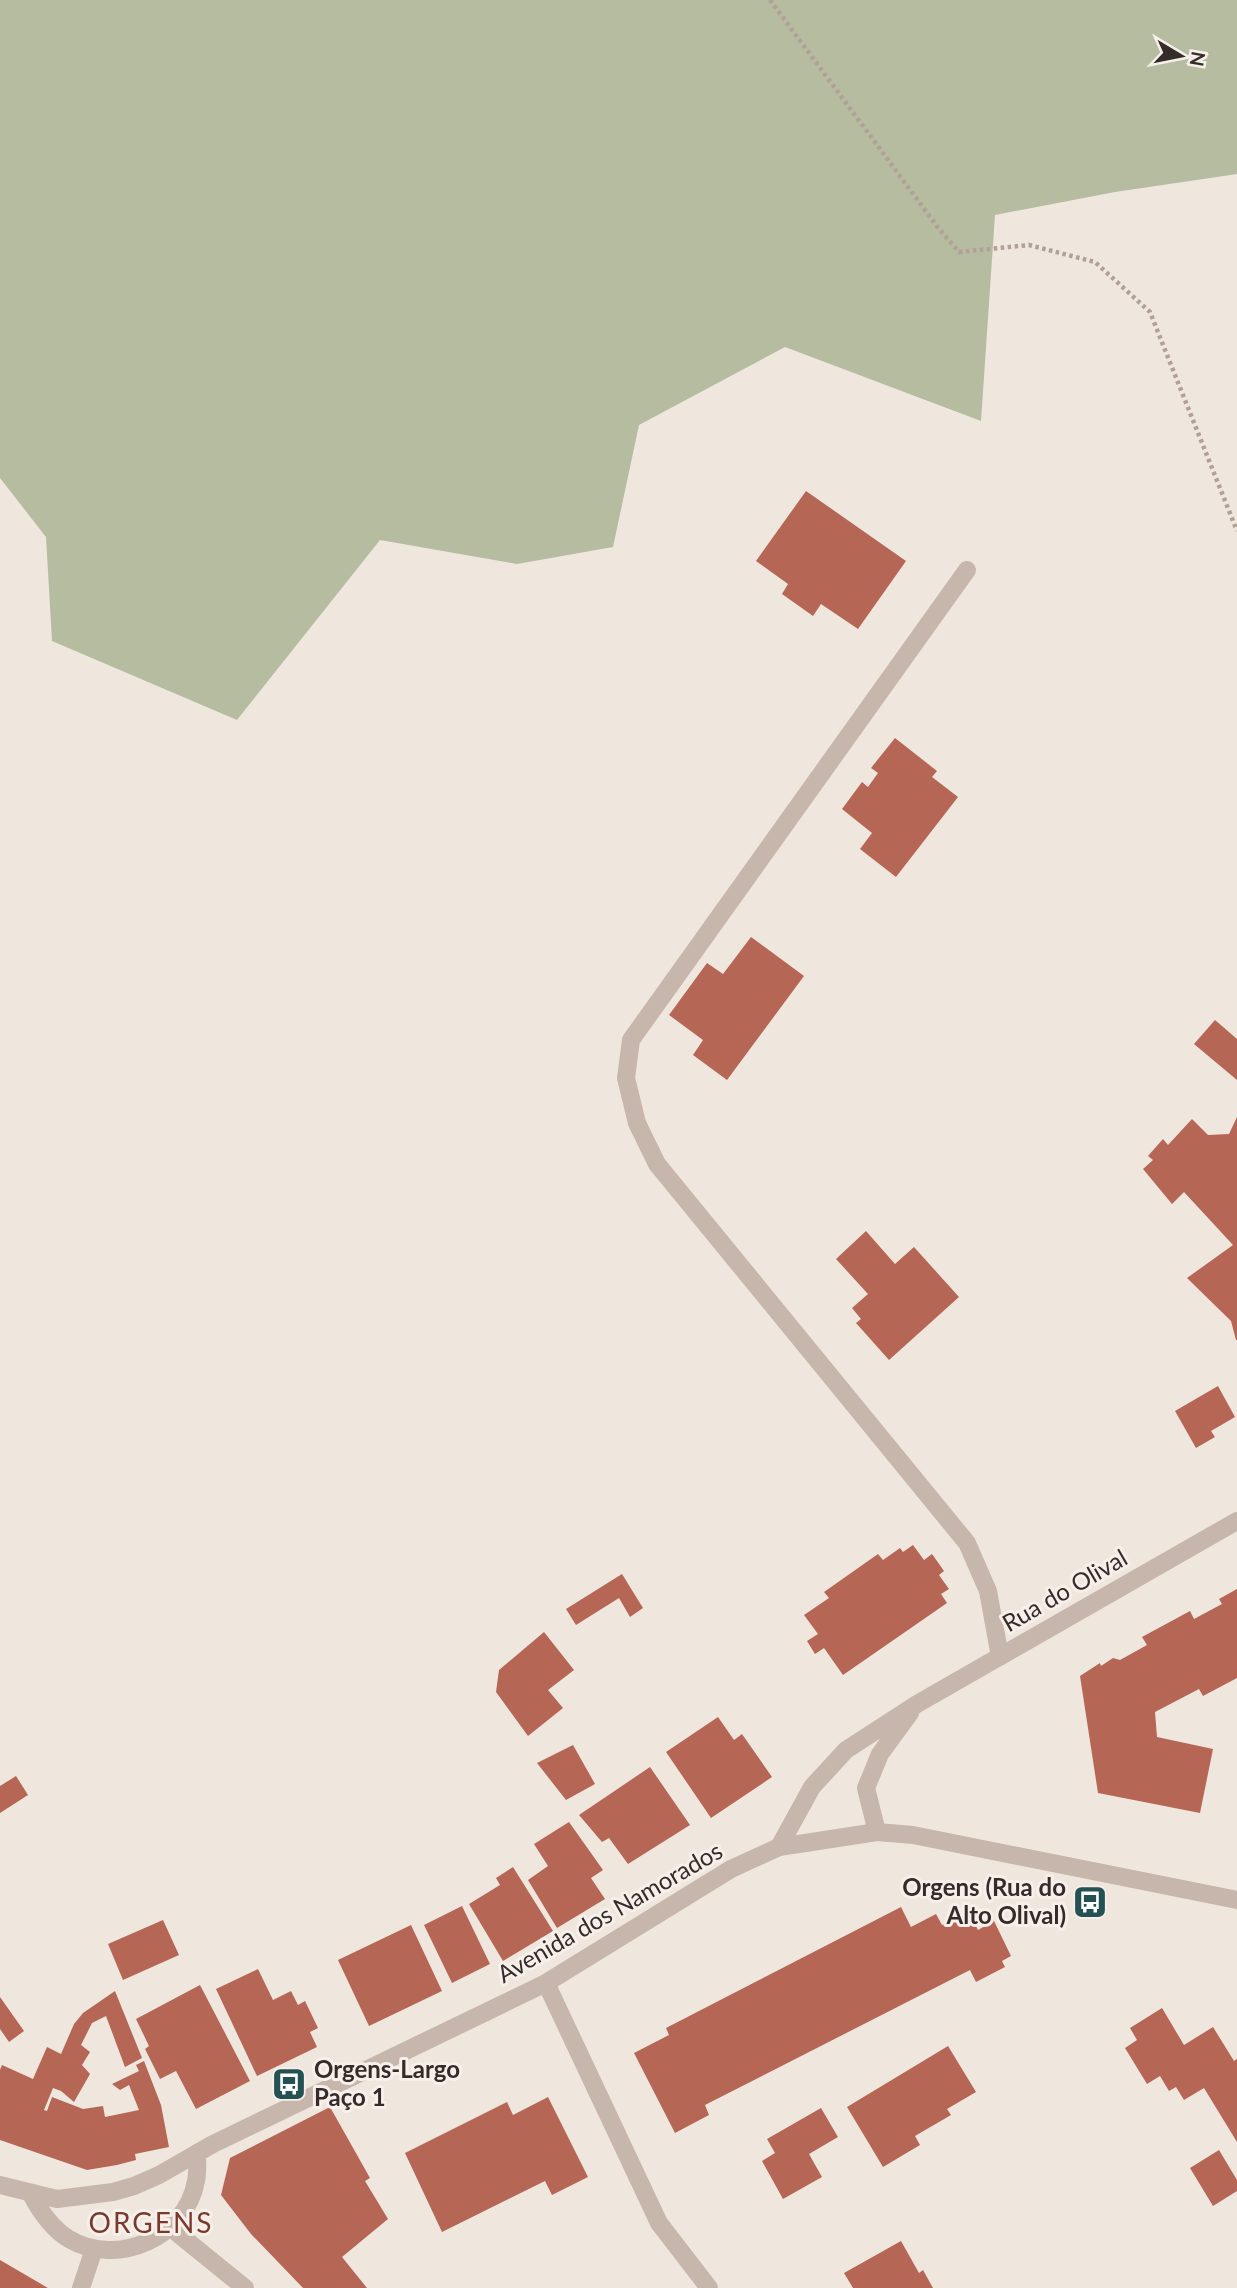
<svg xmlns="http://www.w3.org/2000/svg" width="1237" height="2288" viewBox="0 0 1237 2288" font-family="Lato,sans-serif">
  <style>
    .green { fill: #b5bca0 }
    .building { fill: #b66655 }
    .lines { fill: none; stroke-linecap: round; stroke-linejoin: round }
    .path { stroke: #b1a096; stroke-width: 4.5; stroke-dasharray: 3.5 3.5; stroke-linecap: butt }
    .minor { stroke: #c6b6ac; stroke-width: 18 }
    .tertiary { stroke: #c6b6ac; stroke-width: 18 }
    .labels { text-anchor: middle; stroke-width: 6; stroke-linejoin: round; paint-order: stroke }
    .street-label { font-size: 24px; fill: #352c2a; stroke: #f7f0ea }
    .poi-label { font-size: 24px; font-weight: bold; fill: #352c2a; stroke: #f7f0ea; text-anchor: end }
    .quarter-label { font-size: 28px; letter-spacing: 2px; fill: #793a2d; stroke: #f7f0ea }
  </style>
  <rect width="100%" height="100%" fill="#efe6de"/>
  <!-- green -->
  <path class="green" d="M 0,0 L 1237,0 L 1237,174 L 1115,192 L 995,215 L 981,421 L 785,347 L 639,425 L 613,547 L 517,564 L 380,540 L 237,720 L 52,641 L 46,537 L 0,478 Z"/>
  <!-- building -->
  <path class="building" d="M 806,491 L 906,561 L 858,629 L 821,604 L 813,616 L 782,594 L 788,584 L 756,561 Z
    M 895,738 L 937,771 L 932,777 L 958,797 L 896,877 L 860,849 L 872,833 L 842,809 L 862,782 L 868,787 L 878,773 L 871,768 Z
    M 751,937 L 804,976 L 727,1080 L 693,1055 L 703,1040 L 669,1015 L 707,963 L 723,974 Z
    M 1215,1020 L 1237,1039 L 1237,1080 L 1194,1044 Z
    M 1237,1117 L 1237,1340 L 1236,1340 L 1231,1321 L 1187,1278 L 1233,1245 L 1184,1192 L 1172,1204 L 1143,1169 L 1153,1160 L 1148,1156 L 1163,1139 L 1168,1145 L 1192,1119 L 1208,1135 L 1229,1134 Z
    M 866,1231 L 895,1264 L 914,1247 L 959,1297 L 889,1360 L 856,1323 L 861,1319 L 852,1308 L 868,1294 L 836,1259 Z
    M 1218,1386 L 1235,1417 L 1211,1431 L 1215,1437 L 1196,1448 L 1175,1411 Z
    M 913,1545 L 924,1560 L 932,1554 L 944,1571 L 939,1575 L 949,1589 L 941,1594 L 947,1603 L 843,1675 L 824,1648 L 815,1654 L 807,1641 L 818,1634 L 804,1615 L 829,1598 L 824,1592 L 878,1554 L 883,1560 L 900,1548 L 903,1552 Z
    M 622,1574 L 643,1608 L 630,1617 L 619,1598 L 576,1625 L 566,1609 Z
    M 1237,1589 L 1237,1678 L 1203,1696 L 1199,1689 L 1155,1712 L 1157,1737 L 1213,1749 L 1200,1813 L 1098,1793 L 1080,1676 L 1100,1663 L 1101,1666 L 1113,1658 L 1120,1660 L 1147,1645 L 1142,1637 L 1190,1611 L 1194,1619 L 1222,1604 L 1219,1599 Z
    M 544,1632 L 574,1670 L 548,1690 L 563,1708 L 528,1736 L 496,1692 L 499,1670 Z
    M 718,1717 L 734,1740 L 742,1734 L 772,1777 L 711,1818 L 666,1752 Z
    M 573,1745 L 595,1784 L 566,1800 L 537,1763 Z
    M 650,1767 L 690,1825 L 628,1864 L 609,1838 L 602,1842 L 579,1815 Z
    M 16,1776 L 28,1795 L 0,1813 L 0,1786 Z
    M 569,1822 L 603,1870 L 591,1878 L 605,1899 L 557,1928 L 528,1880 L 548,1866 L 534,1844 Z
    M 513,1867 L 553,1931 L 503,1961 L 469,1904 L 500,1885 L 496,1878 Z
    M 462,1906 L 490,1964 L 452,1983 L 424,1925 Z
    M 901,1907 L 911,1927 L 936,1914 L 942,1925 L 952,1920 L 975,1924 L 978,1930 L 994,1921 L 1011,1956 L 1002,1961 L 1005,1967 L 976,1982 L 970,1970 L 705,2105 L 709,2115 L 675,2133 L 634,2053 L 669,2035 L 666,2028 Z
    M 163,1920 L 179,1955 L 123,1980 L 108,1944 Z
    M 411,1925 L 442,1991 L 369,2026 L 338,1960 Z
    M 258,1969 L 273,2000 L 291,1991 L 298,2005 L 305,2001 L 318,2028 L 310,2032 L 317,2047 L 257,2076 L 216,1989 Z
    M 200,1985 L 250,2081 L 196,2109 L 176,2071 L 160,2079 L 145,2049 L 149,2046 L 136,2019 Z
    M 115,1991 L 142,2058 L 125,2067 L 106,2016 L 92,2023 L 81,2045 L 90,2052 L 82,2065 L 90,2074 L 74,2102 L 61,2091 L 53,2088 L 44,2110 L 47,2111 L 52,2097 L 83,2109 L 103,2106 L 105,2117 L 139,2110 L 129,2085 L 120,2090 L 112,2084 L 139,2071 L 136,2065 L 144,2061 L 161,2105 L 169,2147 L 135,2154 L 136,2160 L 117,2165 L 87,2170 L 0,2140 L 0,2070 L 2,2065 L 33,2079 L 47,2047 L 61,2054 L 74,2024 L 83,2013 Z
    M 0,1997 L 24,2031 L 9,2042 L 0,2029 Z
    M 1162,2008 L 1184,2045 L 1213,2027 L 1234,2061 L 1237,2059 L 1237,2142 L 1204,2088 L 1184,2100 L 1176,2087 L 1169,2091 L 1160,2076 L 1147,2084 L 1125,2048 L 1137,2040 L 1130,2028 Z
    M 948,2046 L 976,2092 L 947,2109 L 951,2115 L 915,2136 L 920,2145 L 883,2167 L 847,2107 Z
    M 548,2097 L 588,2177 L 552,2195 L 545,2181 L 442,2232 L 405,2153 L 507,2102 L 513,2115 Z
    M 330,2107 L 370,2178 L 365,2181 L 388,2219 L 342,2257 L 367,2288 L 303,2288 L 251,2234 L 221,2195 L 230,2158 Z
    M 821,2108 L 838,2137 L 809,2154 L 822,2177 L 783,2199 L 762,2161 L 775,2153 L 767,2139 Z
    M 1219,2150 L 1237,2180 L 1237,2191 L 1213,2206 L 1190,2168 Z
    M 901,2241 L 919,2273 L 923,2270 L 933,2288 L 853,2288 L 844,2273 Z
    M 0,2260 L 48,2288 L 0,2288 Z"/>
  <g class="lines">
    <!-- path -->
    <path class="path" d="M 770,0 L 939,229 L 959,252 L 1029,245 L 1095,262 L 1150,312 L 1237,531"/>
    <!-- minor -->
    <path class="minor" d="M 967,570 L 631,1040 L 626,1078 L 637,1123 L 657,1164 L 967,1543 L 988,1591 L 1000,1657
      M 877,1832 L 866,1788 L 880,1754 L 910,1713
      M 779,1847 L 812,1787 L 846,1750 L 917,1704 L 1237,1521
      M 546,1983 L 659,2223 L 709,2288
      M 31,2194 C 40,2211 52,2229 69,2239 C 118,2268 186,2237 196,2181 C 198,2172 197,2162 197,2153
      M 171,2228 L 245,2288
      M 81,2288 L 94,2249"/>
    <!-- tertiary -->
    <path class="tertiary" d="M 0,2185 L 57,2199 L 113,2192 L 134,2186 L 159,2175 L 213,2144 L 546,1983 L 731,1869 L 779,1847 L 877,1832 L 913,1835 L 1237,1900"/>
  </g>
  <!-- icons -->
  <defs>
    <g id="bus-square" transform="scale(1.75)"><rect x="-9" y="-9" width="18" height="18" rx="4" fill="#245151" stroke="#f7f0ea"/><path d="M-5-6H5V4H4V6H2V4H-2V6H-4V4H-5ZM-3.5-4V0h7V-4ZM-3.5 1.2v1.5H-2V1.2ZM2 1.2v1.5H3.5V1.2Z" fill="#fff"/></g>
  </defs>
  <g fill-rule="evenodd">
    <use href="#bus-square" x="1090" y="1902"/>
    <use href="#bus-square" x="289" y="2084"/>
  </g>
  <g class="labels">
    <!-- street labels -->
    <g class="street-label">
      <text transform="translate(1065 1591) rotate(-30)" y="8">Rua do Olival</text>
      <text transform="translate(610 1913) rotate(-30)" y="8">Avenida dos Namorados</text>
    </g>
    <!-- poi labels -->
    <g class="poi-label">
      <text x="1066" y="1896">Orgens (Rua do<tspan x="1066" dy="28">Alto Olival)</tspan></text>
      <text x="314" y="2078" text-anchor="start">Orgens-Largo<tspan x="314" dy="28">Paço 1</tspan></text>
    </g>
    <!-- quarter labels -->
    <g class="quarter-label">
      <text x="151" y="2233">ORGENS</text>
    </g>
  </g>
  <!-- north arrow -->
  <g transform="translate(1181 56) rotate(100)" stroke="#f7f0ea" stroke-width="5" paint-order="stroke">
  <path d="M0-5L12 26L0 18L-12 26Z" fill="#352c2a"/>
  <text y="-10" font-size="19" font-weight="bold" text-anchor="middle" fill="#352c2a">N</text>
  </g>
</svg>
